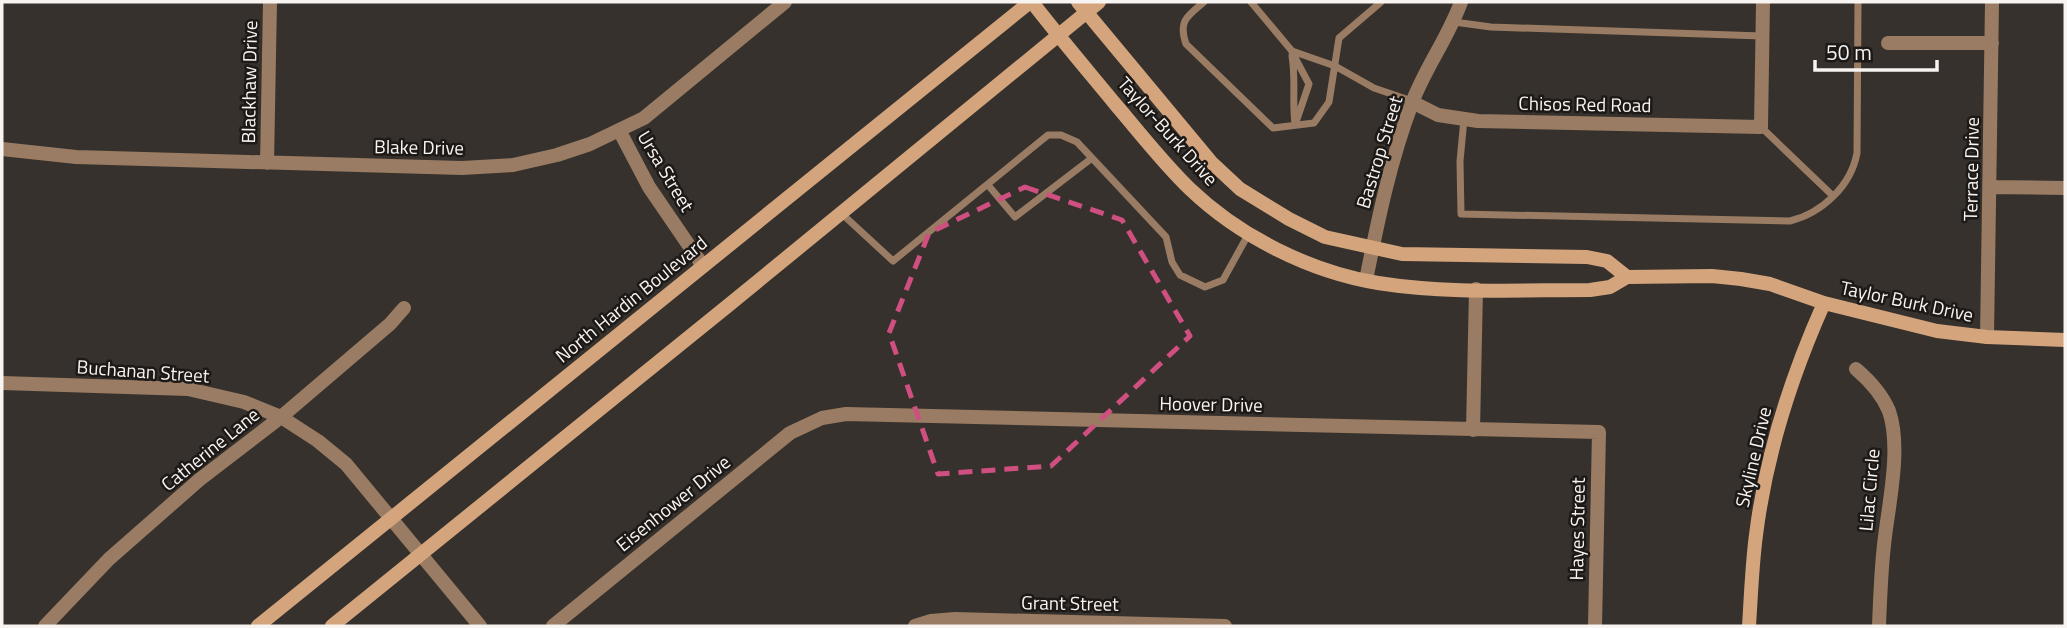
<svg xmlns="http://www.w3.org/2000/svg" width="2067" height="628" viewBox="0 0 2067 628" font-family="'Titillium Web',sans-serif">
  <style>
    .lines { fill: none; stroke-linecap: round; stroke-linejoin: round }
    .lane { stroke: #997c63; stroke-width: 7 }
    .street { stroke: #997c63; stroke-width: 14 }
    .secondary { stroke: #d4a57d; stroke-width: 14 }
    .marked { fill: none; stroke: #cf4f80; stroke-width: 5; stroke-dasharray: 14 9; stroke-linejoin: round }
    .labels { text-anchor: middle; stroke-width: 5; stroke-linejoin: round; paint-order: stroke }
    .street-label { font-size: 19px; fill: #f7f4f1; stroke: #1c1917 }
  </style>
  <rect width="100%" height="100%" fill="#36312c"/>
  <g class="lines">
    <!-- lane -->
    <path class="lane" d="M 1204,2 C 1187,16 1178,21 1186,44 L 1273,128 L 1314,123 L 1329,102 L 1339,38 L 1381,2
      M 1251,2 L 1292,51 L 1335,66 L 1374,88 L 1412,101
      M 1454,22 L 1491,27 L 1762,36
      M 1292,52 L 1309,84 L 1295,125
      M 1292,56 C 1296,80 1292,101 1295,124
      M 1464,119 L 1460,161 L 1461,214 L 1790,221 C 1822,213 1851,186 1857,153 L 1858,2
      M 1761,127 L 1832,195
      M 988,185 L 1015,217 L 1092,158
      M 841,213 L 893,261 L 1048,135 L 1061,135 L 1077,142 L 1166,237 L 1172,262 L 1180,275 L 1205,287 L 1223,280 L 1249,233"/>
    <!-- street -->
    <path class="street" d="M 1888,43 L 1992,43
      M 1412,102 L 1438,115 L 1478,121 L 1761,127 L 1763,2
      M 619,130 L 649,187 L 703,266
      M 2,149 L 76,157 L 462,168 L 513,165 L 557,155 L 590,144 L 644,118 L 785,2
      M 267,163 L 270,2
      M 1991,187 L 2065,188
      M 1366,280 C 1378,220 1390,161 1412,103 C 1425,68 1448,38 1461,2
      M 1987,337 L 1992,2
      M 1856,369 C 1870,381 1882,394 1889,411 C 1902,449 1888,506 1884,545 C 1881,572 1880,599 1879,626
      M 2,383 L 188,389 L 244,402 L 281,417 L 318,441 L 346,464 L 480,626
      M 1473,430 L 1476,289
      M 45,626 L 109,559 L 199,480 L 281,417 L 390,324 L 404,308
      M 553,626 L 790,433 L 822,418 L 846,414 L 1599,432 L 1595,626
      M 915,626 L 931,621 L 955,619 L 1225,626"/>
    <!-- secondary -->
    <path class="secondary" d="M 1032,2 C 1059,37 1088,71 1116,105 C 1140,133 1163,163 1190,189 C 1239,236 1310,272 1378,283 C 1447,294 1520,290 1590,290 L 1610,287 L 1627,277 L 1712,276 L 1741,279 L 1770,284 L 1824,303 L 1937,331 L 1987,337 L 2065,340
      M 1078,2 L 1211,162 L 1240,189 L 1289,219 L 1325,237 L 1402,254 L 1587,257 L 1607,261 L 1627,277
      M 258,626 L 1030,2
      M 332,626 L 730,304 L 1099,2
      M 1749,626 C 1751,596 1752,565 1756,535 C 1766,454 1791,377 1824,303"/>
  </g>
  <!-- marked area -->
  <path class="marked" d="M 1025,187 L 1122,220 L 1190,336 L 1051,466 L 938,474 L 889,333 L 929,233 Z"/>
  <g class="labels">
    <!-- street labels -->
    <g class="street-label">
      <text transform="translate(249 82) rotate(-89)" y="7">Blackhaw Drive</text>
      <text transform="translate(1585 104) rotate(1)" y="7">Chisos Red Road</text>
      <text transform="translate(1168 131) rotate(48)" y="7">Taylor-Burk Drive</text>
      <text transform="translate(419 147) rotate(1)" y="7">Blake Drive</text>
      <text transform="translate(1379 152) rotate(-73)" y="7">Bastrop Street</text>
      <text transform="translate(1971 169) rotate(-89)" y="7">Terrace Drive</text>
      <text transform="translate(666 171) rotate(59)" y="7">Ursa Street</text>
      <text transform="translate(631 299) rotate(-39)" y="7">North Hardin Boulevard</text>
      <text transform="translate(1907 301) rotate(12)" y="7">Taylor Burk Drive</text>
      <text transform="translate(143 371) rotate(4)" y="7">Buchanan Street</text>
      <text transform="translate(1211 404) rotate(1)" y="7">Hoover Drive</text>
      <text transform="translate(210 449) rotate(-39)" y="7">Catherine Lane</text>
      <text transform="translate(1753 457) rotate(-77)" y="7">Skyline Drive</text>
      <text transform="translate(1869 490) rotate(-85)" y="7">Lilac Circle</text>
      <text transform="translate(673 503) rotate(-39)" y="7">Eisenhower Drive</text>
      <text transform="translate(1577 529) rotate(-89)" y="7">Hayes Street</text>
      <text transform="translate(1070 603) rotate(1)" y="7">Grant Street</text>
    </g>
  </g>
  <!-- border -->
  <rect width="2067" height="628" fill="none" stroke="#f7f4f1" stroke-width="7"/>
  <!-- scale -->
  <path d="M1815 60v10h122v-10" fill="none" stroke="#f7f4f1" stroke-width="3.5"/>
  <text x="1826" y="60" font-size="21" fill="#f7f4f1" stroke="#1c1917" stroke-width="5" paint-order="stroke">50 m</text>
</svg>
